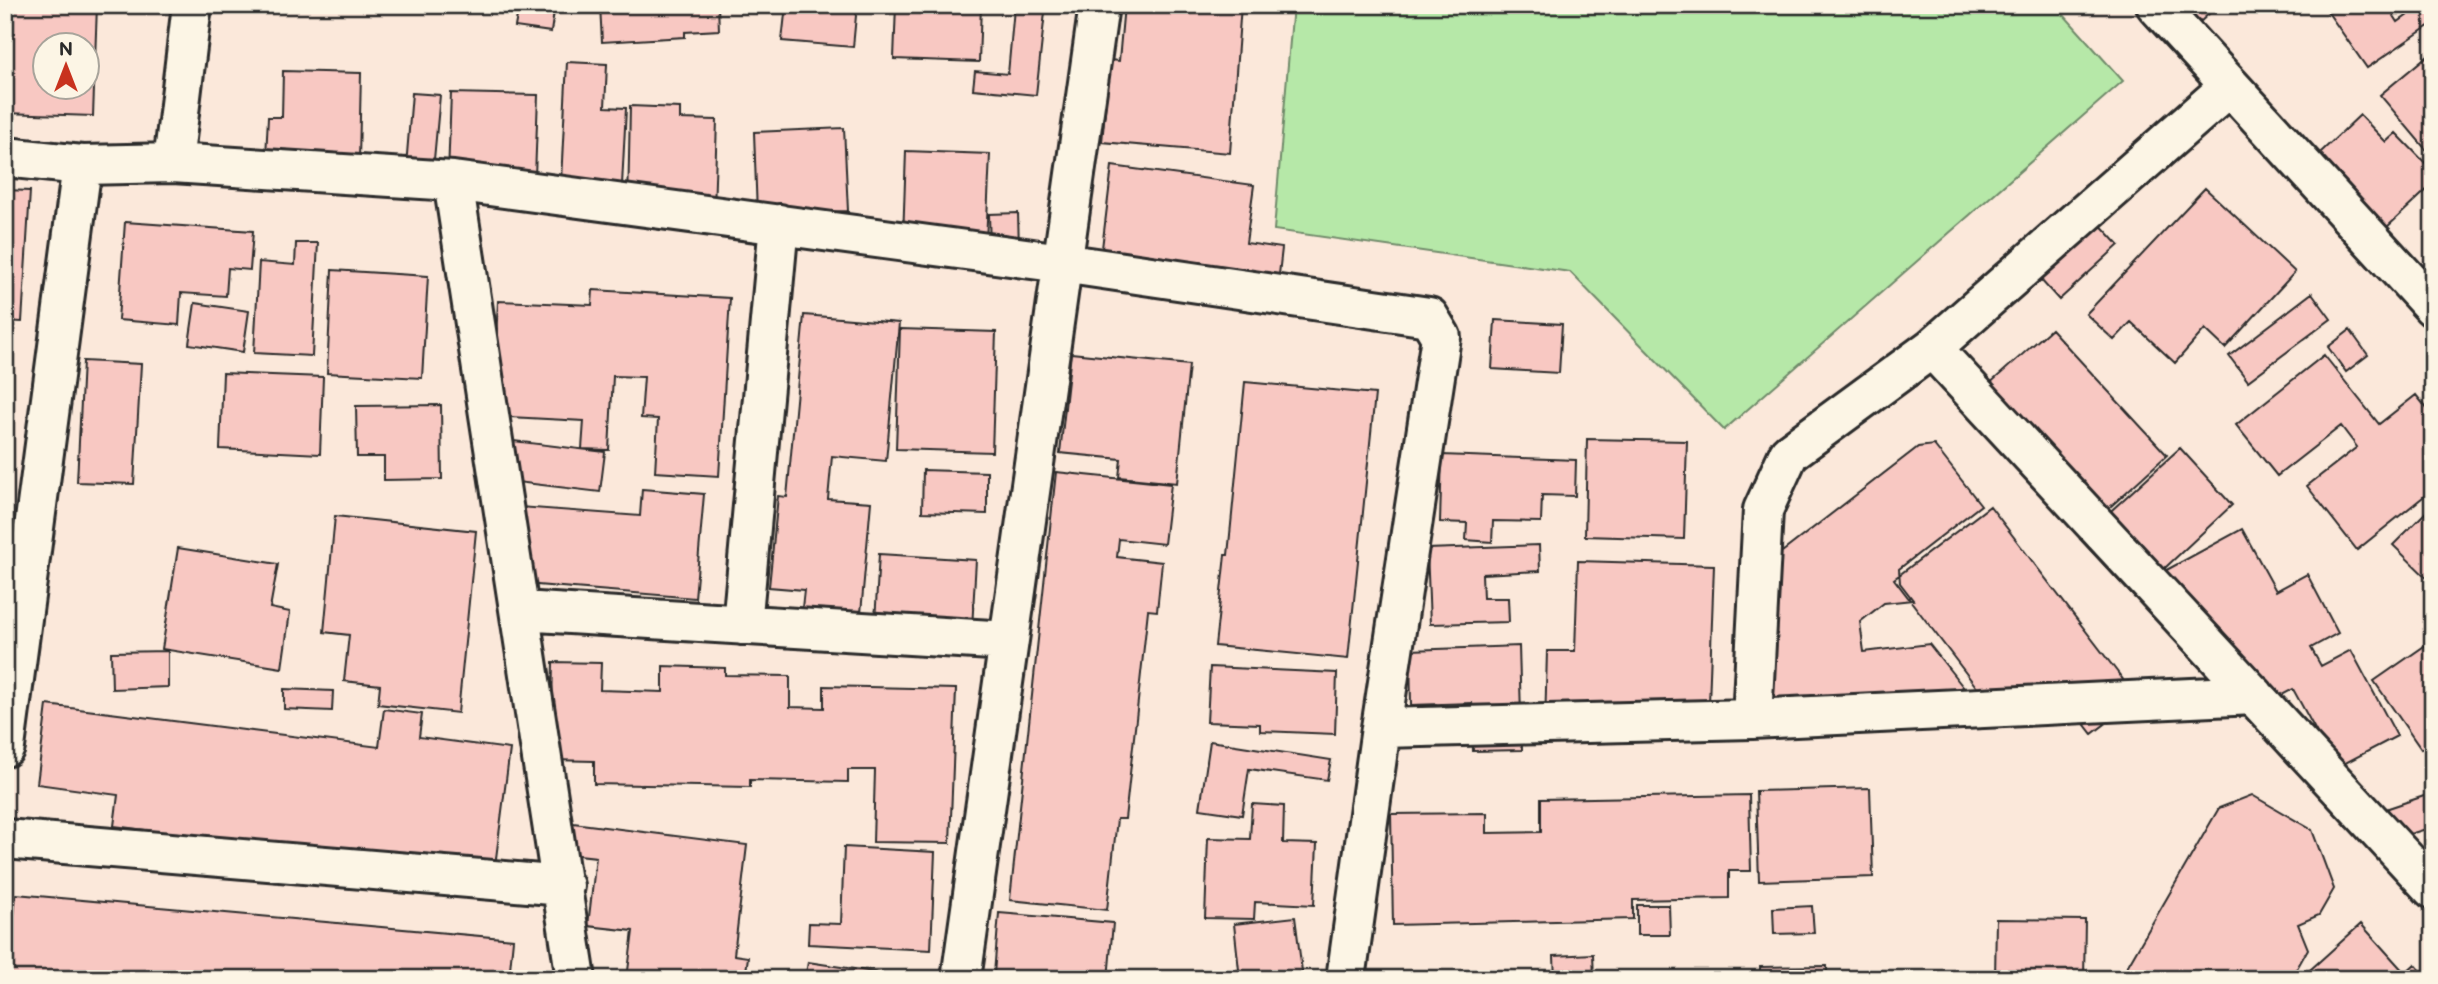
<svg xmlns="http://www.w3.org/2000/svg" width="2438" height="984" viewBox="0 0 2438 984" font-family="'Balsamiq Sans',sans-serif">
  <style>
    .green { fill: #b6e8a8; stroke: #708a6a; stroke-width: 2 }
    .building { fill: #f8c8c2; stroke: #2b2b2b; stroke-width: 2; fill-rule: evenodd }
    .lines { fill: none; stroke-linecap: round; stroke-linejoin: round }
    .minor-casing { stroke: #2b2b2b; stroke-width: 44 }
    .minor { stroke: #fcf5e5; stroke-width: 38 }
  </style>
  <rect width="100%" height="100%" fill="#fbe8da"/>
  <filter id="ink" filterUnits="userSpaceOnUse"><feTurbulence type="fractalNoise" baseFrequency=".0143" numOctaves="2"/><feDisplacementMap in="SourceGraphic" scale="14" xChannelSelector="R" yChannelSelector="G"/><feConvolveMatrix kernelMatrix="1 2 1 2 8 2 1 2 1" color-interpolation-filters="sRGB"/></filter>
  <g filter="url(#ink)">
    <!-- green -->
    <path class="green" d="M 1293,5 L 2055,5 L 2123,81 L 1724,430 L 1570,272 L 1274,230 Z"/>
    <!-- building -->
    <path class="building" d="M 5,5 L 97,5 L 93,116 L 5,113 ZM 46,46 L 88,46 L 88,88 L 46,88 Z
      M 519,5 L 555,5 L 551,32 L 515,27 Z
      M 600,5 L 718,5 L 719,30 L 685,32 L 685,37 L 602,42 Z
      M 786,5 L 857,5 L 853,47 L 782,41 Z
      M 896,5 L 981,5 L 979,62 L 894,59 Z
      M 1124,5 L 1241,5 L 1230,153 L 1102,142 L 1110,60 L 1119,61 Z
      M 2177,5 L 2218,5 L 2196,26 Z
      M 2335,5 L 2387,5 L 2398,22 L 2422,5 L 2433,5 L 2433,23 L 2367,68 L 2327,11 Z
      M 1014,8 L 1045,12 L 1036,95 L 973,89 L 975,71 L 1008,74 Z
      M 2433,51 L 2433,158 L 2380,95 Z
      M 567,62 L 607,64 L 605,107 L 626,108 L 622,185 L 561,181 Z
      M 283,71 L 361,73 L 359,160 L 266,157 L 268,117 L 282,117 Z
      M 412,93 L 440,95 L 432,181 L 405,179 Z
      M 451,93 L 538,95 L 535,177 L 448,175 Z
      M 630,106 L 680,108 L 680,119 L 717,120 L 714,211 L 628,209 Z
      M 2360,115 L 2386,142 L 2396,133 L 2433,171 L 2433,184 L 2370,243 L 2302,170 Z
      M 844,128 L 848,211 L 757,214 L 754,132 Z
      M 906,151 L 990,154 L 986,242 L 903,239 Z
      M 1112,166 L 1254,185 L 1246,243 L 1282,248 L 1276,301 L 1099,273 Z
      M 2205,188 L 2295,272 L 2225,348 L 2205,329 L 2175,363 L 2131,322 L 2114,340 L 2086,314 Z
      M 5,190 L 30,191 L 22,322 L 5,321 Z
      M 2082,205 L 2119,245 L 2059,300 L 2022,259 Z
      M 1018,213 L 1019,248 L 990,249 L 989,214 Z
      M 125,222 L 253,231 L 250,270 L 228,268 L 226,296 L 181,293 L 179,325 L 118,320 Z
      M 296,243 L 318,243 L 312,356 L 254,353 L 259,262 L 295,265 Z
      M 332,270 L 428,276 L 422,378 L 327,373 Z
      M 593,290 L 730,298 L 719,476 L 655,472 L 658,419 L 641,418 L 644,377 L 613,376 L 609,450 L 582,449 L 584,421 L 492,416 L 498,301 L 592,305 Z
      M 2312,293 L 2331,319 L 2248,381 L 2229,356 Z
      M 195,303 L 249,311 L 243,352 L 189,344 Z
      M 804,315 L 899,323 L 886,461 L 832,456 L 828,499 L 871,502 L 861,613 L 802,608 L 804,590 L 769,587 L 778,496 L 787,497 Z
      M 1495,320 L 1562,324 L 1559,373 L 1492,369 Z
      M 900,329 L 996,332 L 992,452 L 896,449 Z
      M 2051,329 L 2167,455 L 2086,529 L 1970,401 Z
      M 2350,330 L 2368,355 L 2346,372 L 2328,347 Z
      M 1071,353 L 1189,365 L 1177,483 L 1119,477 L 1121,459 L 1060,453 Z
      M 2324,355 L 2379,424 L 2416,395 L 2433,416 L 2433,489 L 2357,550 L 2307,486 L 2357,447 L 2341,426 L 2277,476 L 2236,425 Z
      M 83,361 L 141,364 L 134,484 L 77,482 Z
      M 223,373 L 323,377 L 320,454 L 220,449 Z
      M 1245,382 L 1375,394 L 1348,659 L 1215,646 L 1225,555 L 1228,555 Z
      M 441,405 L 442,479 L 384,480 L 384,457 L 357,457 L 356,406 Z
      M 1587,439 L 1687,441 L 1684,539 L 1585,536 Z
      M 505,440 L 605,452 L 600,492 L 500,480 Z
      M 1934,445 L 1981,505 L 1899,569 L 1900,583 L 1913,600 L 1884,603 L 1860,622 L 1864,652 L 1929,644 L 1987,717 L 1771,727 L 1751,576 L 1918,447 Z
      M 2180,448 L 2232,505 L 2134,597 L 2080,539 Z
      M 1442,455 L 1576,460 L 1575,496 L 1542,495 L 1541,522 L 1493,521 L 1492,542 L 1466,540 L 1467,523 L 1440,522 Z
      M 923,470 L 987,472 L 987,514 L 922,512 Z
      M 1056,472 L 1171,484 L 1164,544 L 1119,539 L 1117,557 L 1162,562 L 1157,611 L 1148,610 L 1125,819 L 1117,819 L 1107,910 L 1010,900 Z
      M 642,489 L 704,494 L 695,598 L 513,583 L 520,507 L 640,516 Z
      M 2433,505 L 2433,584 L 2393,545 Z
      M 1990,506 L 2138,699 L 2092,734 L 2065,699 L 1991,706 L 1894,579 Z
      M 335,516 L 476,531 L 458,713 L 378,704 L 380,685 L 344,681 L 349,635 L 324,632 Z
      M 2242,529 L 2276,591 L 2307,574 L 2338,633 L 2311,648 L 2321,666 L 2351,650 L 2397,736 L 2336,768 L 2293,689 L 2239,718 L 2161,573 Z
      M 1539,545 L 1540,571 L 1482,574 L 1483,598 L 1508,598 L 1509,622 L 1430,624 L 1427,549 Z
      M 178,548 L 278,564 L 270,608 L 290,612 L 282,668 L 162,649 Z
      M 879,554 L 976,560 L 972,628 L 875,622 Z
      M 1578,561 L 1714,565 L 1708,732 L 1545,727 L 1547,651 L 1575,651 Z
      M 2433,640 L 2433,741 L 2421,749 L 2374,681 Z
      M 1519,646 L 1522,750 L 1473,751 L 1472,703 L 1411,705 L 1410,650 Z
      M 168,651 L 168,687 L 112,689 L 111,652 Z
      M 553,662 L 601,663 L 600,690 L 663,692 L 663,666 L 725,668 L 725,675 L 790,676 L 790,707 L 824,708 L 824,686 L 956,689 L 950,843 L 873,842 L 875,770 L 848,770 L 848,782 L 750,780 L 750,787 L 594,784 L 594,761 L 551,760 Z
      M 1210,667 L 1337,673 L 1335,734 L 1260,731 L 1260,724 L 1207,722 Z
      M 284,689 L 333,691 L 332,711 L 284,709 Z
      M 47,705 L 379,747 L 384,709 L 422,714 L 419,737 L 510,749 L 494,874 L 114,826 L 118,795 L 37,784 Z
      M 1210,741 L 1331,760 L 1327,780 L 1249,769 L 1242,815 L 1200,809 Z
      M 1870,788 L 1873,877 L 1759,881 L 1756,791 Z
      M 2433,793 L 2433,827 L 2380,843 L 2371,814 Z
      M 1749,795 L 1751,871 L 1729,871 L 1729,898 L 1633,900 L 1633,919 L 1393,925 L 1391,814 L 1487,813 L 1487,833 L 1541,832 L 1541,799 Z
      M 2252,795 L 2312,830 L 2334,889 L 2319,915 L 2298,924 L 2308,949 L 2291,979 L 2236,979 L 2224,972 L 2226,979 L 2120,979 L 2219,808 Z
      M 1252,804 L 1284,806 L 1283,843 L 1317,844 L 1314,905 L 1255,902 L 1254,919 L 1205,918 L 1208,838 L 1250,839 Z
      M 573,823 L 747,845 L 734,955 L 748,957 L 745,979 L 627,979 L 633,931 L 588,926 L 596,857 L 570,854 Z
      M 844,847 L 935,852 L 931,950 L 808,944 L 809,923 L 841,924 Z
      M 16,894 L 513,939 L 509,979 L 8,979 Z
      M 1637,905 L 1669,905 L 1670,935 L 1637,935 Z
      M 1812,906 L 1814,933 L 1774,934 L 1773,908 Z
      M 999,913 L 1113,923 L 1108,979 L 1021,979 L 994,974 Z
      M 1295,917 L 1303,979 L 1240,979 L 1234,924 Z
      M 1996,919 L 2085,920 L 2084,979 L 1995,979 Z
      M 2361,924 L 2405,973 L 2415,964 L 2428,979 L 2300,979 Z
      M 1593,954 L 1594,979 L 1555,979 L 1554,956 Z
      M 808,962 L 920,979 L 805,979 Z
      M 1827,966 L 1827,979 L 1760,979 L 1760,967 Z
      M 1692,975 L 1692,979 L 1647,979 L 1647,976 Z"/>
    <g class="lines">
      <!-- minor casing -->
      <g class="minor-casing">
        <path id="minor" d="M 2156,5 L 2433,307
          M 5,157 L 82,165 L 173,163 L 453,181 L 1062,263 L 1429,317 L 1441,337 L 1381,728 L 1346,979
          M 173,163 L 192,5
          M 453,181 L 576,979
          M 1932,348 L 2433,889
          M 521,611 L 1008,641
          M 742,625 L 779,224
          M 1752,719 L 1763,510 L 1789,453 L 1932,348 L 2230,86
          M 1381,728 L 1752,719 L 2254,695
          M 5,747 L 82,165
          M 5,839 L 564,886
          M 961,979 L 1099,5"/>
      </g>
      <!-- minor -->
      <use href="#minor" class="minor"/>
    </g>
  </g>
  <!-- margin -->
  <rect width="2438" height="984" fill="none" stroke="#fcf5e5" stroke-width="28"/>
  <rect x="14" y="14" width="2410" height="956" fill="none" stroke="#2b2b2b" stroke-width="2.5" filter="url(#ink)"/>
  <!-- north arrow -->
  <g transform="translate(66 66)"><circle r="33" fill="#fcf5e5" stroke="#a8a49b" stroke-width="2"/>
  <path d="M0-5L12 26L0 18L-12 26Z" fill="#c8321e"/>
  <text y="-10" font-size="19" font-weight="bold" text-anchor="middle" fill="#2b2b2b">N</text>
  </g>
</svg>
